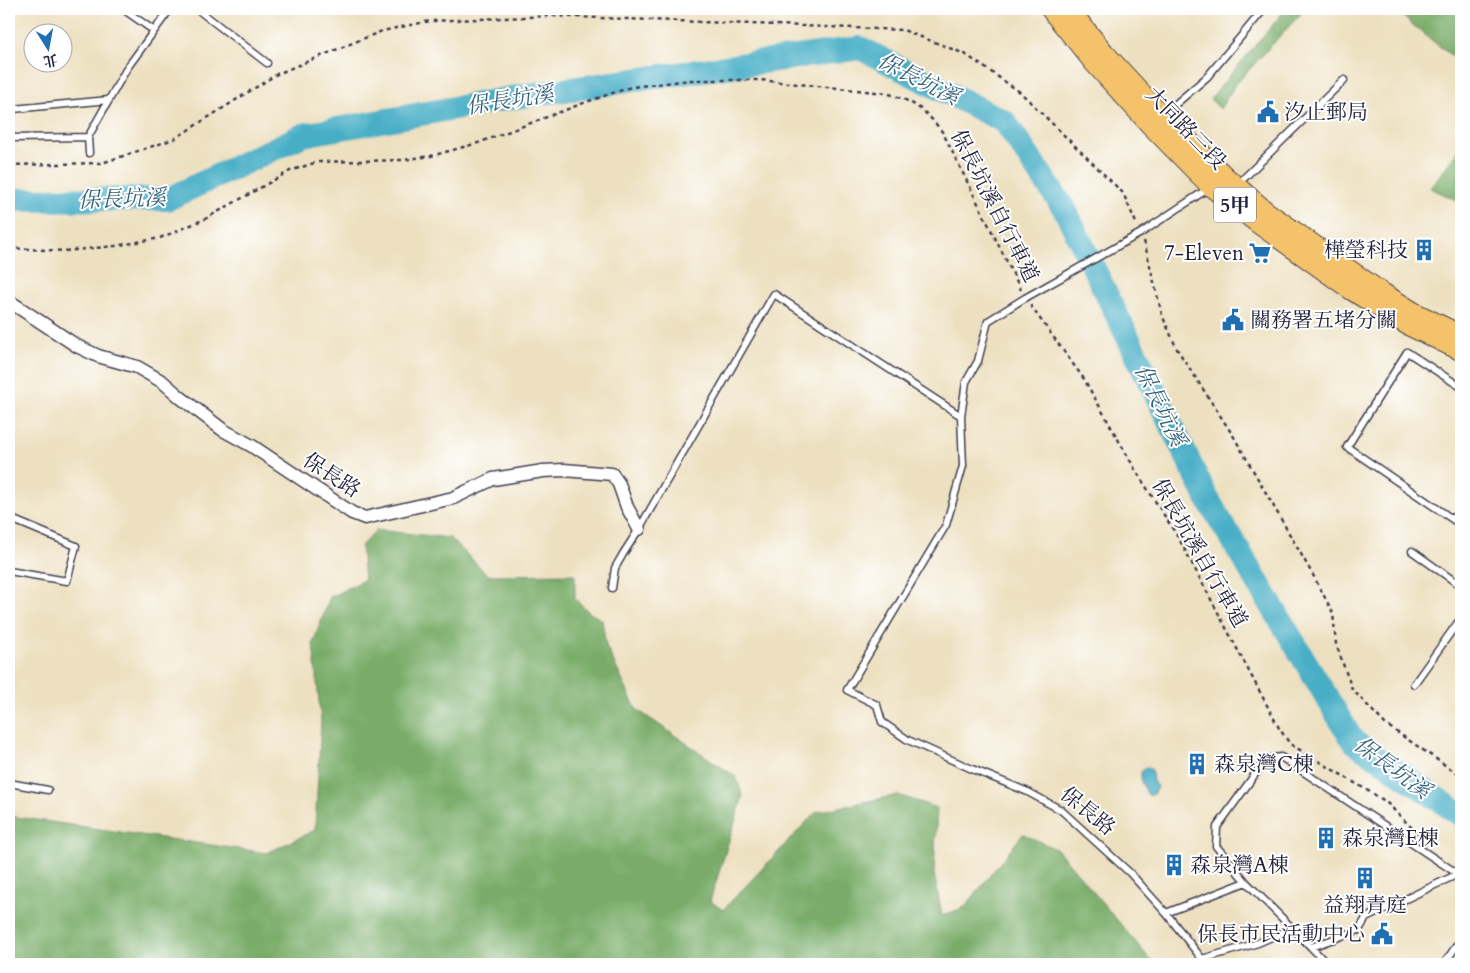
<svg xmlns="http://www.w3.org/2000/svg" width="1470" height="973" viewBox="0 0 1470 973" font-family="Cardo,'Noto Serif TC',serif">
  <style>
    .forest { fill: #78ac68; stroke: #4d6752 }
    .water { fill: #47aec6; stroke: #346880 }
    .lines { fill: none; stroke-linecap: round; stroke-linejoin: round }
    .river { stroke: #47aec6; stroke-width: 24 }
    .service-casing { stroke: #403e4f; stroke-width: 9 }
    .minor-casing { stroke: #403e4f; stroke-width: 15 }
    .primary-casing { stroke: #403e4f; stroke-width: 21 }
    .path { stroke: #403e4f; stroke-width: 2.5; stroke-dasharray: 4 4; stroke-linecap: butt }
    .service { stroke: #fff; stroke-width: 6 }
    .minor { stroke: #fff; stroke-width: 12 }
    .primary { stroke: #f3c26a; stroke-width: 19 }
    .labels { text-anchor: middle; stroke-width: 4; stroke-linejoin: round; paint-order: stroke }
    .shield { fill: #fff; stroke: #646476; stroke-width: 1 }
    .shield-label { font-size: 20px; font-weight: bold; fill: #22223b }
    .poi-label { font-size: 21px; fill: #22223b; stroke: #fff; text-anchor: start }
    .street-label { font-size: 21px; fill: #22223b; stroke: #fff }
    .water-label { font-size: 22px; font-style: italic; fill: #33617a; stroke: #fff }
  </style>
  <rect width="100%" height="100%" fill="#fff"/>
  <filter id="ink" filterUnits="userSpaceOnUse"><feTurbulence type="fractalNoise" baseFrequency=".02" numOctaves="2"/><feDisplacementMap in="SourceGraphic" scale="10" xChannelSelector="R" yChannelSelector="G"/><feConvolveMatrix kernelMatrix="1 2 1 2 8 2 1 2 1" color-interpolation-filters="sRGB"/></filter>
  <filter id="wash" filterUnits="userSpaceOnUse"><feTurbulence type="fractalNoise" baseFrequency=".0096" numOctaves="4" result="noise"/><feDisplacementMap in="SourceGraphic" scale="20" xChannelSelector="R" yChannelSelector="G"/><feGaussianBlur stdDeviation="1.12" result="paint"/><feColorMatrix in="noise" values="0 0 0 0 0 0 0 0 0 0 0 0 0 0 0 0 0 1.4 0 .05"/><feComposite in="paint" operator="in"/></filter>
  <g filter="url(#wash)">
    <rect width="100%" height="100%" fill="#ede0c0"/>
    <!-- forest -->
    <path class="forest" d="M 1286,9 L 1305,9 L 1235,85 L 1220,109 L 1210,99 Z
      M 1393,9 L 1461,9 L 1461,72 L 1454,58 Z
      M 1461,144 L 1461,202 L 1430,188 L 1455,155 Z
      M 376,530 L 450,538 L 488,575 L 575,574 L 575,599 L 590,613 L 602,620 L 606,646 L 636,709 L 736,777 L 743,796 L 710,901 L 723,910 L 816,812 L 898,795 L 937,808 L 934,873 L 942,916 L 965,907 L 1023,834 L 1058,850 L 1154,964 L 9,964 L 9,816 L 267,853 L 315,830 L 321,721 L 313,643 L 330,597 L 364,580 L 361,546 Z"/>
    <!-- water -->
    <path class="water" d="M 1146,767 L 1152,770 L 1153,781 L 1157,787 L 1153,795 L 1148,795 L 1141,782 L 1141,771 Z"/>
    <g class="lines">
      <!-- river -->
      <path class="river" d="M 9,200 L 168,199 L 303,135 L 522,96 L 860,48 L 1005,122 L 1065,210 L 1207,498 L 1353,741 L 1461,815"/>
    </g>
  </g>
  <g filter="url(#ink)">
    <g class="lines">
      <!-- service casing -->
      <g class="service-casing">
        <path id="service" d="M 123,9 L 153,30
          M 197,9 L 267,63
          M 9,107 L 13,109 L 109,100
          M 1163,115 L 1207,77 L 1264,9
          M 9,138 L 88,137
          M 89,153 L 88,137 L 127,68 L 170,9
          M 1237,185 L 1344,80
          M 1461,387 L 1407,352 L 1347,447 L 1461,525
          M 9,518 L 76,546 L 67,581 L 9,571
          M 1412,551 L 1461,586
          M 612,588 L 615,568 L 623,554 L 639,529 L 774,294 L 961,416
          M 1414,684 L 1461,618
          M 9,783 L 48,790
          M 1246,882 L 1292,928
          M 1166,913 L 1246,882 L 1216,846 L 1217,827 L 1266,759 L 1281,757 L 1461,876
          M 1311,947 L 1327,964
          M 1202,959 L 1258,943 L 1292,928 L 1311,947 L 1359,930 L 1366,918 L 1458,874
          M 1206,964 L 1166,913 L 1130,873 L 1061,810 L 1028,792 L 972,769 L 908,740 L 882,722 L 877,705 L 847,690 L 946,525 L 963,466 L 961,416 L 966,382 L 978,361 L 988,321 L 1025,298 L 1141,233 L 1209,188
          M 1444,964 L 1461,939"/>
      </g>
      <!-- minor casing -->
      <g class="minor-casing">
        <path id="minor" d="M 9,301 L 77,346 L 98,356 L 137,367 L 163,382 L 180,397 L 223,430 L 252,446 L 352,513 L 365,518 L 453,498 L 493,479 L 543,471 L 564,470 L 612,474 L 619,484 L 627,507 L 639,529"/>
      </g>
      <!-- primary casing -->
      <g class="primary-casing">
        <path id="primary" d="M 1050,9 L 1093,62 L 1151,126 L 1211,187 L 1257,223 L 1351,290 L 1407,325 L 1461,351
          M 1069,9 L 1104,52 L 1162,115 L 1226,177 L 1266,211 L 1380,291 L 1414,312 L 1461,335"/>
      </g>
      <!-- path -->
      <path class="path" d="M 9,165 L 102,163 L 174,139 L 277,74 L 382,31 L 430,21 L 550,16 L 903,30 L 965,54 L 1020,92 L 1123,193 L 1137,225
        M 1144,241 L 1162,315 L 1177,349 L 1234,437 L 1313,575 L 1333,613 L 1336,644 L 1352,689 L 1385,724 L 1461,776
        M 9,248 L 65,251 L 115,246 L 160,238 L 205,219 L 290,171 L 317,162 L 402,160 L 431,156 L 478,143 L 589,101 L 631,87 L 691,80 L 760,80 L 885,93 C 912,100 926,110 943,133 L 1021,290
        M 1030,305 L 1084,379 L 1136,471 L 1178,537 L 1279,728 L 1290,744 L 1385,801 L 1421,837"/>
      <!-- service -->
      <use href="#service" class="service"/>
      <!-- minor -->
      <use href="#minor" class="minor"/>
      <!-- primary -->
      <use href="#primary" class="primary"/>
    </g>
  </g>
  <!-- icons -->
  <defs>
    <g id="civic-bare" transform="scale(1.725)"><path d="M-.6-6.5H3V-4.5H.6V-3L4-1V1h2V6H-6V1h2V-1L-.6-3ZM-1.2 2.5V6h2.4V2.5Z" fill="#1f6fb2" stroke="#fff" stroke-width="2.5" paint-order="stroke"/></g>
    <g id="building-bare" transform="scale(1.725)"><path d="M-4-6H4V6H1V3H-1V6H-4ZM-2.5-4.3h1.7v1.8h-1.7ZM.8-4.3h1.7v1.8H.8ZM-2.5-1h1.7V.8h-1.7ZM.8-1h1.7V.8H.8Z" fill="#1f6fb2" stroke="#fff" stroke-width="2.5" paint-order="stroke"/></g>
    <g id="supermarket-bare" transform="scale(1.725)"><path d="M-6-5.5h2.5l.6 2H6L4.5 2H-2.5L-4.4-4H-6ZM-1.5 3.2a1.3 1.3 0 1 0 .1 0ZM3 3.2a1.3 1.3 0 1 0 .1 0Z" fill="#1f6fb2" stroke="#fff" stroke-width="2.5" paint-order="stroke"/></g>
  </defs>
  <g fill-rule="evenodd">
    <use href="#civic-bare" x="1268" y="112"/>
    <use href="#building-bare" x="1424" y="250"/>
    <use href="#supermarket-bare" x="1260" y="253"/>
    <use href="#civic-bare" x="1233" y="320"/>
    <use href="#building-bare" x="1197" y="764"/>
    <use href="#building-bare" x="1326" y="838"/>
    <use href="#building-bare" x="1174" y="865"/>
    <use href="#building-bare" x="1365" y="878"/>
    <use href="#civic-bare" x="1382" y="934"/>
  </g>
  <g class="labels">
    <!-- shield labels -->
    <rect class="shield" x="1214" y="187.5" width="42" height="35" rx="4"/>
    <g class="shield-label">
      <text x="1235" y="212">5甲</text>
    </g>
    <!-- poi labels -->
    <g class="poi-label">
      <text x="1284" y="119">汐止郵局</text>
      <text x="1408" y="257" text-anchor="end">樺瑩科技</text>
      <text x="1244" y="260" text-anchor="end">7-Eleven</text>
      <text x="1250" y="327">關務署五堵分關</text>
      <text x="1214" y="771">森泉灣C棟</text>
      <text x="1342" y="845">森泉灣E棟</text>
      <text x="1190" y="872">森泉灣A棟</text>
      <text x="1365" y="912" text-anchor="middle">益翔青庭</text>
      <text x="1365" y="941" text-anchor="end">保長市民活動中心</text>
    </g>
    <!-- street labels -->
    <g class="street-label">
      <text transform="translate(1186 128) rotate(46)" y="7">大同路三段</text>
      <text transform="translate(995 206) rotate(63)" y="7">保長坑溪自行車道</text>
      <text transform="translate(332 475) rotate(33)" y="7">保長路</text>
      <text transform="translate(1200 553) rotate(60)" y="7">保長坑溪自行車道</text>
      <text transform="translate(1088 811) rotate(39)" y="7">保長路</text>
    </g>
    <!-- water labels -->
    <g class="water-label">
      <text transform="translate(919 78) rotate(27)" y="8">保長坑溪</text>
      <text transform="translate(510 99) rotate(-9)" y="8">保長坑溪</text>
      <text transform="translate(122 198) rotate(-2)" y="8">保長坑溪</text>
      <text transform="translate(1161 405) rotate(64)" y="8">保長坑溪</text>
      <text transform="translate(1393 767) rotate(36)" y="8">保長坑溪</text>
    </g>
  </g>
  <!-- margin -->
  <rect width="1470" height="973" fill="none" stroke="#fff" stroke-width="30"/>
  <!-- north arrow -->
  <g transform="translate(48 48) rotate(169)"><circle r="24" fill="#ffffff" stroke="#a7a7b1"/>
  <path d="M0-4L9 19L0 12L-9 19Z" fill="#1f6fb2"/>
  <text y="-8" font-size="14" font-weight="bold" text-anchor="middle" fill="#22223b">北</text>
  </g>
</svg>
